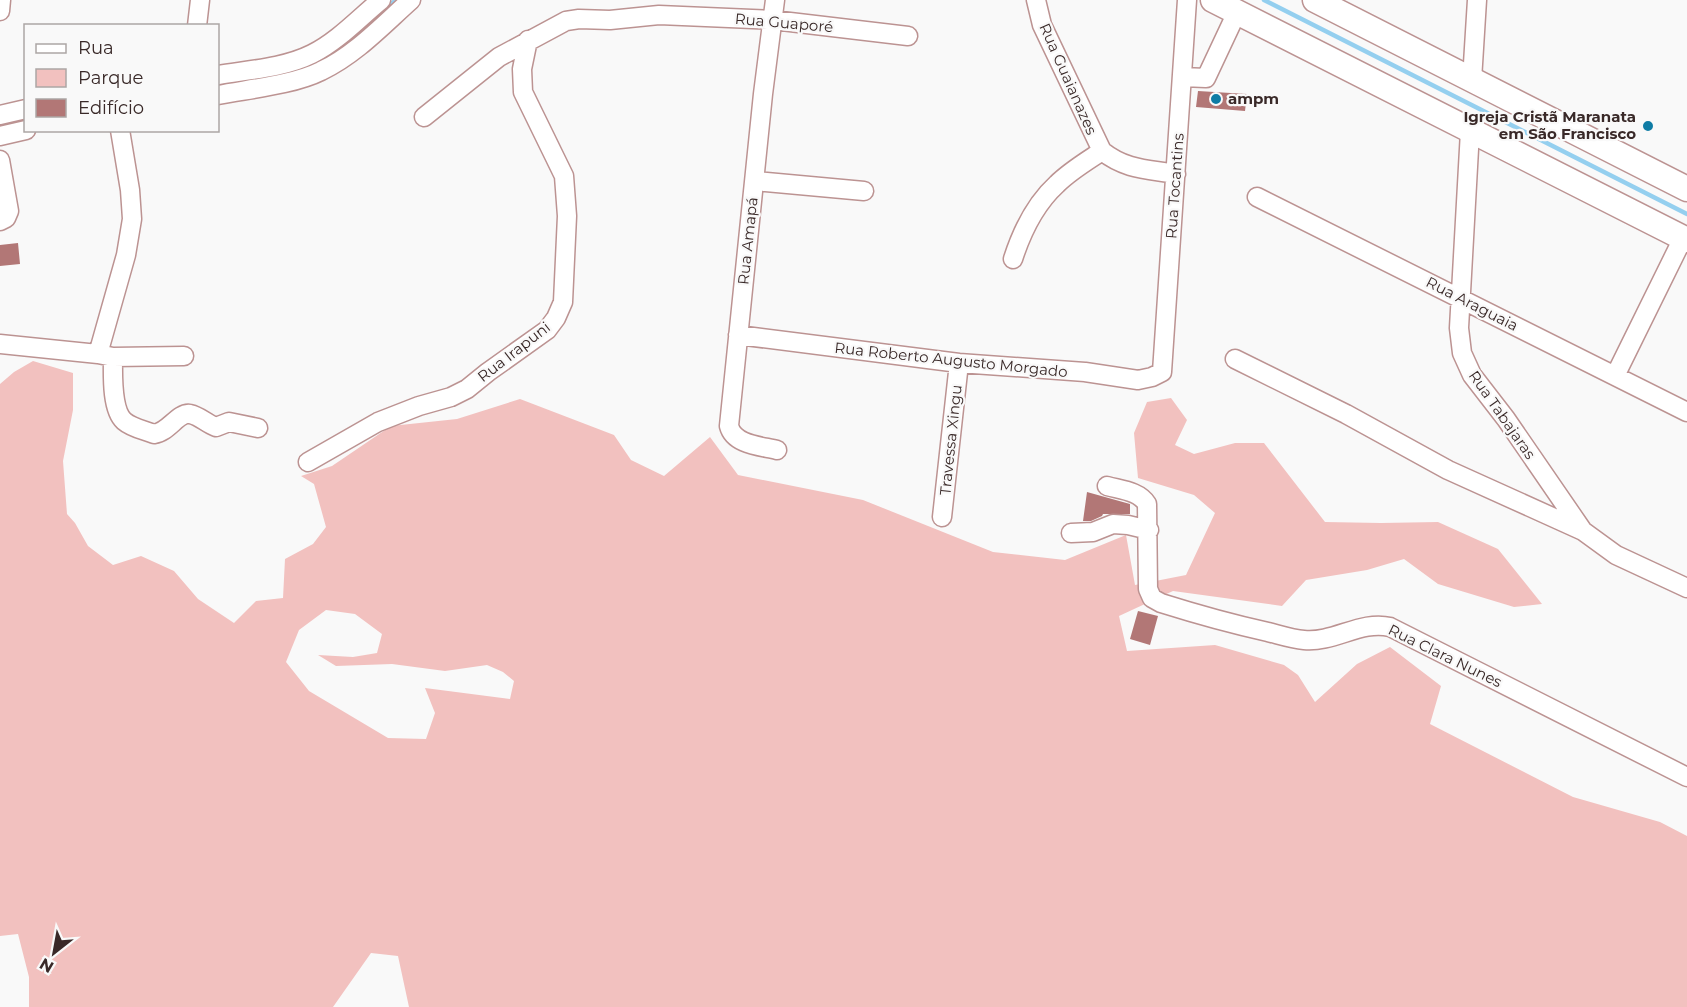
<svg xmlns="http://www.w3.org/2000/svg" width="1687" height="1007" viewBox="0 0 1687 1007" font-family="Montserrat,sans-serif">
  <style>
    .green { fill: #f2c1bf; fill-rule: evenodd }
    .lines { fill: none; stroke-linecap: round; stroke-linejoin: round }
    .stream { stroke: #94cfef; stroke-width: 4.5 }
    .building { fill: #b27776 }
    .minor-casing { stroke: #bc9392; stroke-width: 21 }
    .major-casing { stroke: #bc9392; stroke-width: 27 }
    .minor { stroke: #fff; stroke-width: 18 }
    .major { stroke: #fff; stroke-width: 24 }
    .poi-dot { fill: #0f7ca5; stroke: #f9f9f9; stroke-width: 2 }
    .labels { text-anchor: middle; stroke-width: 4.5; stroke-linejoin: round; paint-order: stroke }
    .street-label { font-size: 15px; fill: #392928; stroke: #f9f9f9 }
    .poi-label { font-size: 15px; font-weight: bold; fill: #392928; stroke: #f9f9f9; text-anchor: start }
  </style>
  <rect width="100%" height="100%" fill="#f9f9f9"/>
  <!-- green -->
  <path class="green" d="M 33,361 L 73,373 L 73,410 L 63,461 L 67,514 L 75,523 L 88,546 L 113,565 L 141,556 L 174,571 L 198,599 L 234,623 L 256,601 L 283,598 L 285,559 L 313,544 L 326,527 L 314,484 L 301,476 L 332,466 L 391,426 L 457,419 L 520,399 L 614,435 L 631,460 L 664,476 L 710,437 L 738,475 L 863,500 L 993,552 L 1065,560 L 1126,535 L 1135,585 L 1186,575 L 1215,513 L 1194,495 L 1138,478 L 1134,433 L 1147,402 L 1171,398 L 1187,420 L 1175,445 L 1194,454 L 1235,443 L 1264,443 L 1325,522 L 1381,523 L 1438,522 L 1498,549 L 1542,604 L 1514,607 L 1438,584 L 1404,559 L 1367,570 L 1306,580 L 1282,606 L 1173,591 L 1119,616 L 1127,651 L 1215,645 L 1284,665 L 1298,675 L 1315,702 L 1357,664 L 1390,647 L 1441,686 L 1430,724 L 1573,797 L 1660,822 L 1687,836 L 1687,1007 L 409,1007 L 398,956 L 371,953 L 333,1007 L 29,1007 L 29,977 L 18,934 L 0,936 L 0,384 L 14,372 ZM 326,610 L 355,614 L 382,634 L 377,653 L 353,657 L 318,655 L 336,666 L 392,664 L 445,671 L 487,665 L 503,672 L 514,681 L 510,699 L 425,688 L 435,713 L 426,739 L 388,738 L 309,691 L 286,662 L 299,630 Z"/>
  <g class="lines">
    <!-- stream -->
    <path class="stream" d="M 1264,0 L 1687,214
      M 339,48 L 396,0
      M 279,74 L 300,68
      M 238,83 L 268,76"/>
  </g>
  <!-- building -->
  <path class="building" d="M 1198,91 L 1247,94 L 1245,111 L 1196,107 Z
    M 18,243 L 20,264 L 0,266 L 0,245 Z
    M 1087,492 L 1130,504 L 1130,514 L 1103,514 L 1102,516 L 1091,521 L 1083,521 Z
    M 1138,611 L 1158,616 L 1150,645 L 1130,639 Z"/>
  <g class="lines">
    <!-- minor casing -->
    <g class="minor-casing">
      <path id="minor" d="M 775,0 L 763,94 L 729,426 C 734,445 761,446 777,450
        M 1036,0 L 1042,25 L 1102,151 C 1126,170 1147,169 1176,174
        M 0,11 L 1,0
        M 197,26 L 200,0
        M 218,75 C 248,70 284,68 312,54 C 338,41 359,18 381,0
        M 1182,77 L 1206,78 L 1237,12
        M 1472,80 L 1477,0
        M 218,95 C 248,89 293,85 321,71 C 355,55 383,25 411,0
        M 0,115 L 26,109
        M 424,117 L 499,57 L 566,21 L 579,19 L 610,20 L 659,15 L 773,20 L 908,36
        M 120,130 L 130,190 L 132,219 L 126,255 L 98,354 L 113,357 C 113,373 111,409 124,421 C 132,428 144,430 154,434 C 169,432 178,412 190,414 C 200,416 207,424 216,427 L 229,422 L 258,428
        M 1470,131 L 1459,328 L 1462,353 L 1472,375 L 1506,419 L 1583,531 L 1616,555 L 1687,588
        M 0,136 L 26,130
        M 0,160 L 9,211 L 6,218 L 0,221
        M 755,181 L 864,191
        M 1257,197 L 1687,412
        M 1013,259 C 1022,231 1035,204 1057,184 C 1070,171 1087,161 1102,151
        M 738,335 L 959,363 L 1085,372 L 1138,380 L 1152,377 L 1162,372 L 1187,0
        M 0,344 L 98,354
        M 113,357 L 184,356
        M 1235,359 L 1346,414 L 1448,470 L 1583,531
        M 1615,376 L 1683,238
        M 308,462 L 378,422 L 419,406 L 451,397 L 467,389 L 488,372 L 547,330 L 556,318 L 563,302 L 567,216 L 564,176 L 523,92 L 522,69 L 528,40
        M 1107,486 C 1121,490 1139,491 1147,504 L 1148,589 L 1152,598 L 1161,603 C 1196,614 1232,624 1268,632 C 1280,635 1292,639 1304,640 C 1334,643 1361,620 1390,627 L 1687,777
        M 942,517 L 959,363
        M 1071,533 L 1093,532 L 1113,524 L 1128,525 L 1149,530"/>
    </g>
    <!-- major casing -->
    <g class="major-casing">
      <path id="major" d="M 1213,0 L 1687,240
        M 1315,0 L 1687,189"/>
    </g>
    <!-- minor -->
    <use href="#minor" class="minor"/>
    <!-- major -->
    <use href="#major" class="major"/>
  </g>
  <!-- markers -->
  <g class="poi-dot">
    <circle cx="1216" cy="99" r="6"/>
    <circle cx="1648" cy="126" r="6"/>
  </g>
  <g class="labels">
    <!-- street labels -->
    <g class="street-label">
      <text transform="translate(784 23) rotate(5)" y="5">Rua Guaporé</text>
      <text transform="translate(1068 79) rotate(66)" y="5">Rua Guaianazes</text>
      <text transform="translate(1175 186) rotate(-86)" y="5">Rua Tocantins</text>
      <text transform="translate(748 241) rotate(-84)" y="5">Rua Amapá</text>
      <text transform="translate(1472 304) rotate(27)" y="5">Rua Araguaia</text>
      <text transform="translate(514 352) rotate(-38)" y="5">Rua Irapuni</text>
      <text transform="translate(951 360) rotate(6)" y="5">Rua Roberto Augusto Morgado</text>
      <text transform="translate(1502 415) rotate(55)" y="5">Rua Tabajaras</text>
      <text transform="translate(951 440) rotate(-84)" y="5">Travessa Xingu</text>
      <text transform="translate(1445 656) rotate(26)" y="5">Rua Clara Nunes</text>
    </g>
    <!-- poi labels -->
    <g class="poi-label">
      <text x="1228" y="104">ampm</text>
      <text x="1636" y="122" text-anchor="end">Igreja Cristã Maranata<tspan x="1636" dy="17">em São Francisco</tspan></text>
    </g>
  </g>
  <!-- legend -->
  <rect x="24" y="24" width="195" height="108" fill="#f9f9f9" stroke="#aca6a5" stroke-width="1.5"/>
  <rect x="36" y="44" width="30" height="9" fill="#ffffff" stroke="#aca6a5" stroke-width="1.5"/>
  <text x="78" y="54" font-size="18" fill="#392928">Rua</text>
  <rect x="36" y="69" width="30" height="18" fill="#f2c1bf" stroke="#aca6a5" stroke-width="1.5"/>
  <text x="78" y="84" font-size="18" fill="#392928">Parque</text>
  <rect x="36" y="99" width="30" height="18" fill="#b27776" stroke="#aca6a5" stroke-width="1.5"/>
  <text x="78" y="114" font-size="18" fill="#392928">Edifício</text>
  <!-- north arrow -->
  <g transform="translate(54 953) rotate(211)" stroke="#f9f9f9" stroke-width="4.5" paint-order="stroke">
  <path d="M0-4.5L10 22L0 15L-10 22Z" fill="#392928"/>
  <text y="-9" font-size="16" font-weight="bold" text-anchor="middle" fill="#392928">N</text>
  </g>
</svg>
